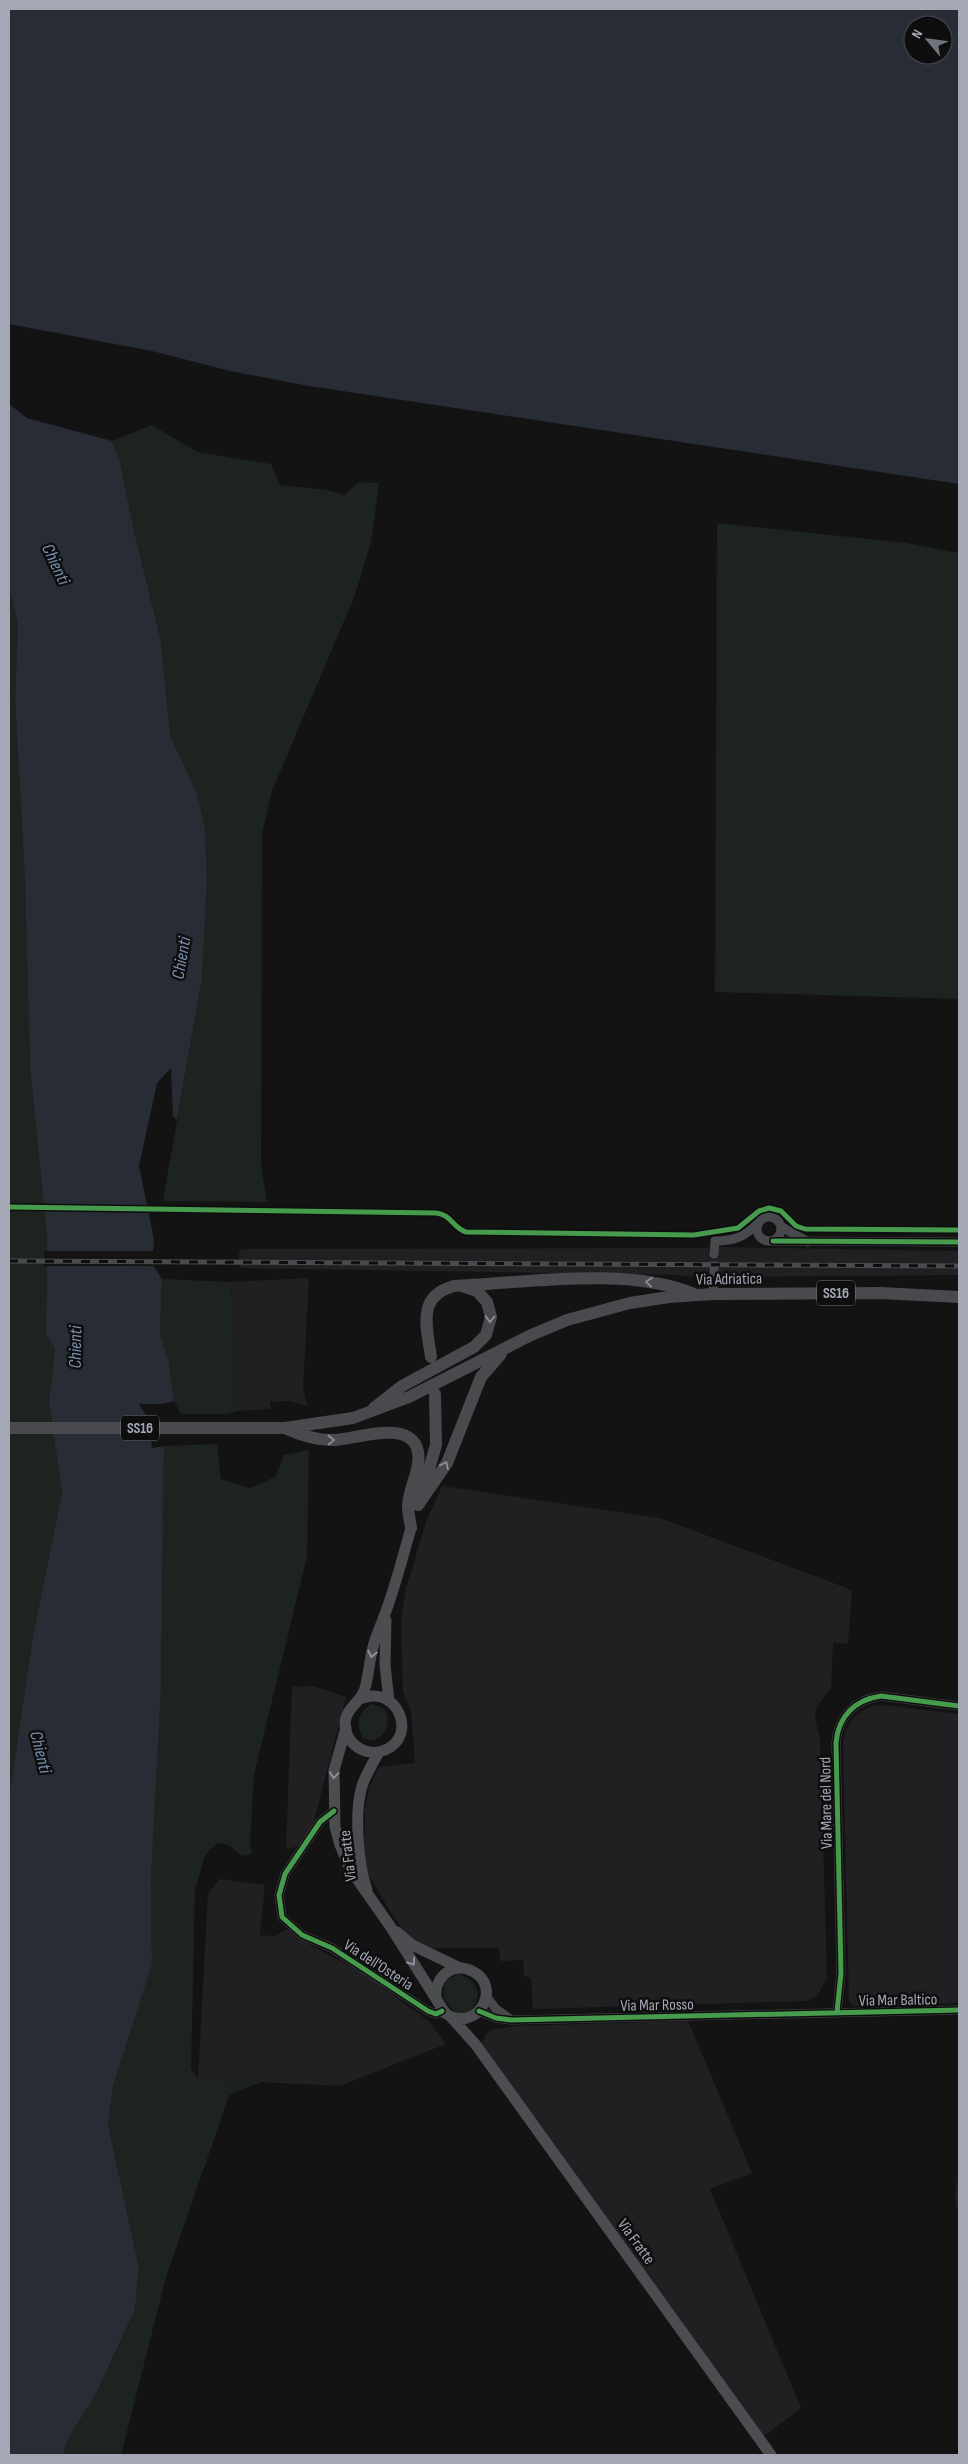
<svg xmlns="http://www.w3.org/2000/svg" width="968" height="2464" viewBox="0 0 968 2464" font-family="'Sofia Sans Condensed',sans-serif">
  <style>
    .built { fill: #202022 }
    .green { fill: #1d241f }
    .water { fill: #272c35; fill-rule: evenodd }
    .pier { fill: #131314 }
    .lines { fill: none; stroke-linecap: round; stroke-linejoin: round }
    .minor-tunnel { stroke: #303134; stroke-width: 9; stroke-dasharray: 9 4.5; stroke-linecap: butt }
    .minor { stroke: #48494c; stroke-width: 9 }
    .secondary { stroke: #4c4d50; stroke-width: 11 }
    .primary { stroke: #4a4a4e; stroke-width: 12 }
    .rail-casing { stroke: #494a4d; stroke-width: 5 }
    .rail { stroke: #0e0e0f; stroke-width: 3; stroke-dasharray: 9; stroke-linecap: butt }
    .cycleway-casing { stroke: #0e0e0f; stroke-width: 8 }
    .cycleway { stroke: #469c4c; stroke-width: 5 }
    .oneway { stroke: #898b96 }
    .oneway2 { stroke: #8e909c }
    .labels { text-anchor: middle; stroke-width: 5; stroke-linejoin: round; paint-order: stroke }
    .shield { fill: #0e0e0f; stroke: #777983; stroke-width: 1 }
    .shield-label { font-size: 15px; font-weight: bold; fill: #a4a7b5 }
    .street-label { font-size: 16px; fill: #a4a7b5; stroke: #0e0e0f }
    .water-label { font-size: 18px; font-style: italic; fill: #7a90b1; stroke: #0e0e0f }
  </style>
  <rect width="100%" height="100%" fill="#131314"/>
  <!-- built -->
  <path class="built" d="M 719,1247 L 959,1251 L 959,1275 L 719,1277 L 717,1270 L 709,1270 L 706,1278 L 701,1278 L 677,1275 L 242,1268 L 239,1266 L 239,1252 L 242,1249 L 709,1248 L 710,1254 Z
    M 309,1278 L 303,1386 L 307,1406 L 288,1401 L 270,1402 L 271,1409 L 238,1411 L 231,1282 Z
    M 442,1486 L 660,1518 L 852,1590 L 848,1644 L 833,1642 L 831,1688 L 817,1706 L 815,1719 L 820,1738 L 827,1977 L 818,1995 L 808,2001 L 533,2009 L 531,1978 L 524,1976 L 523,1960 L 500,1961 L 499,1948 L 425,1948 L 410,1938 L 393,1916 L 369,1876 L 364,1850 L 365,1810 L 369,1788 L 379,1767 L 415,1763 L 411,1712 L 403,1691 L 401,1619 L 406,1589 L 427,1519 Z
    M 313,1686 L 346,1697 L 313,1825 L 300,1846 L 286,1849 L 292,1687 Z
    M 884,1705 L 959,1714 L 959,2003 L 854,2006 L 849,2002 L 843,1746 L 845,1732 L 852,1719 L 861,1712 L 871,1706 Z
    M 220,1879 L 265,1885 L 260,1935 L 275,1936 L 286,1929 L 289,1930 L 312,1946 L 365,1974 L 428,2021 L 446,2044 L 340,2086 L 198,2079 L 208,1893 Z
    M 688,2021 L 752,2173 L 710,2189 L 801,2408 L 764,2436 L 482,2044 L 485,2035 L 491,2030 L 516,2026 Z"/>
  <!-- green -->
  <path class="green" d="M 152,425 L 197,452 L 271,464 L 280,485 L 327,490 L 345,495 L 358,482 L 379,483 L 371,542 L 355,595 L 272,791 L 262,834 L 261,1165 L 267,1202 L 163,1201 L 202,978 L 207,881 L 205,830 L 197,793 L 170,735 L 161,641 L 135,535 L 120,462 L 112,441 Z
    M 717,523 L 906,543 L 959,553 L 959,999 L 715,992 Z
    M 9,587 L 18,624 L 15,699 L 25,882 L 30,1066 L 47,1238 L 46,1335 L 55,1348 L 49,1402 L 62,1493 L 33,1635 L 9,1799 Z
    M 162,1279 L 231,1282 L 238,1411 L 226,1414 L 181,1414 L 174,1401 L 169,1363 L 160,1335 Z
    M 217,1444 L 221,1479 L 250,1488 L 275,1477 L 284,1455 L 309,1450 L 307,1556 L 254,1775 L 250,1843 L 252,1854 L 242,1856 L 229,1845 L 217,1843 L 205,1855 L 195,1890 L 191,2068 L 198,2079 L 261,2082 C 250,2087 239,2089 229,2096 L 166,2277 L 121,2455 L 63,2455 L 67,2441 L 97,2392 L 135,2311 L 139,2268 L 108,2124 L 113,2086 L 152,1965 L 151,1880 L 161,1688 L 164,1446 Z
    M 372,1704 L 383,1708 C 393,1719 386,1736 373,1741 L 363,1738 C 355,1724 358,1711 372,1704 Z
    M 458,1974 C 501,1986 463,2040 443,1996 L 445,1981 Z
    M 959,2165 L 959,2220 L 955,2198 Z"/>
  <!-- water -->
  <path class="water" d="M 9,9 L 959,9 L 959,484 L 309,386 L 230,371 L 152,351 L 9,324 ZM 913,25 L 943,25 L 943,55 L 913,55 Z
    M 9,404 L 27,418 L 112,441 L 120,462 L 135,535 L 161,641 L 170,735 L 197,793 L 205,829 L 207,881 L 202,978 L 177,1120 L 173,1116 L 171,1068 L 157,1083 L 139,1166 L 154,1240 L 152,1263 L 162,1279 L 160,1334 L 169,1363 L 174,1401 L 162,1404 L 139,1404 L 149,1420 L 152,1448 L 164,1446 L 161,1688 L 151,1880 L 152,1965 L 113,2086 L 108,2124 L 139,2268 L 135,2310 L 97,2392 L 67,2441 L 63,2455 L 9,2455 L 9,1799 L 33,1635 L 62,1493 L 49,1402 L 55,1348 L 46,1335 L 47,1238 L 30,1066 L 25,882 L 15,699 L 18,624 L 9,587 Z"/>
  <!-- pier -->
  <path class="pier" d="M 44,1251 L 156,1251 L 155,1263 L 157,1266 L 44,1266 Z"/>
  <g class="lines">
    <!-- minor-tunnel -->
    <path class="minor-tunnel" d="M 714,1270 L 714,1254"/>
    <!-- minor -->
    <path class="minor" d="M757 1229a12 12 0 1 1 24 0a12 12 0 1 1-24 0Z
      M 782,1227 L 808,1242
      M 773,1241 L 959,1242
      M 714,1254 L 715,1241 C 734,1241 745,1237 758,1223
      M 713,1294 L 714,1270
      M 334,1811 L 320,1822 L 285,1874 L 279,1895 L 282,1917 L 302,1935 L 332,1948 L 428,2011 L 436,2014 L 442,2011
      M 486,1996 L 496,2009 L 509,2018
      M 479,2011 L 496,2018 L 511,2020 L 959,2010
      M 837,2012 L 841,1973 L 836,1743 C 838,1717 854,1700 881,1696 L 959,1706"/>
    <!-- secondary -->
    <path class="secondary" d="M 386,1620 L 385,1665 L 389,1701
      M 360,1699 C 397,1683 419,1736 385,1750 C 366,1758 345,1744 345,1723 C 346,1707 362,1702 365,1688 C 369,1675 369,1661 373,1647 C 376,1635 382,1623 386,1611 C 396,1584 403,1556 411,1528
      M 346,1728 L 334,1770 L 335,1827 L 340,1845 L 350,1869 L 390,1926 L 445,2013 C 477,2035 504,1986 472,1971 C 464,1967 456,1967 449,1971 C 439,1977 435,1987 436,1997
      M 367,1890 C 358,1864 354,1813 362,1786 C 366,1774 373,1763 379,1752
      M 397,1932 L 412,1945 L 460,1968
      M 451,2017 L 476,2045 L 771,2455"/>
    <!-- primary -->
    <path class="primary" d="M 431,1357 C 427,1328 416,1296 454,1286 C 524,1283 629,1266 694,1294
      M 374,1408 L 402,1386 L 474,1347 L 486,1335 L 491,1317 L 487,1302 L 477,1291 L 462,1286
      M 9,1428 L 285,1428 L 353,1418 L 409,1397 L 529,1336 L 567,1320 L 630,1303 L 669,1297 L 713,1294 L 880,1293 L 959,1297
      M 287,1429 C 303,1436 318,1441 335,1440 C 356,1439 412,1418 418,1452 C 421,1469 409,1488 408,1505 C 408,1513 410,1520 411,1528
      M 421,1497 L 436,1445 L 435,1394
      M 418,1505 L 447,1463 L 481,1377 L 501,1354"/>
    <!-- rail casing -->
    <g class="rail-casing">
      <path id="rail" d="M 9,1261 L 959,1266"/>
    </g>
    <!-- rail -->
    <use href="#rail" class="rail"/>
    <!-- cycleway casing -->
    <g class="cycleway-casing">
      <path id="cycleway" d="M 9,1207 L 436,1213 C 451,1214 453,1228 466,1232 L 694,1235 L 738,1228 L 759,1211 L 769,1208 L 781,1211 L 796,1226 L 805,1229 L 959,1230
        M 773,1241 L 959,1242
        M 334,1811 L 320,1822 L 285,1874 L 279,1895 L 282,1917 L 302,1935 L 332,1948 L 428,2011 L 436,2014 L 442,2011
        M 479,2011 L 496,2018 L 511,2020 L 959,2010
        M 837,2012 L 841,1973 L 836,1743 C 838,1717 854,1700 881,1696 L 959,1706"/>
    </g>
    <!-- cycleway -->
    <use href="#cycleway" class="cycleway"/>
  </g>
  <!-- one-way arrows -->
  <defs><path id="oneway-chevron" d="M-2-3.5L2.5 0L-2 3.5" fill="none" stroke-width="1.6" stroke-linecap="round" stroke-linejoin="round" transform="scale(1.25)"/></defs>
  <g class="oneway">
    <use href="#oneway-chevron" transform="translate(649 1282) rotate(-175)"/>
    <use href="#oneway-chevron" transform="translate(490 1319) rotate(91)"/>
    <use href="#oneway-chevron" transform="translate(331 1440) rotate(-1)"/>
    <use href="#oneway-chevron" transform="translate(445 1465) rotate(-64)"/>
  </g>
  <g class="oneway2">
    <use href="#oneway-chevron" transform="translate(372 1654) rotate(102)"/>
    <use href="#oneway-chevron" transform="translate(334 1775) rotate(94)"/>
    <use href="#oneway-chevron" transform="translate(412 1962) rotate(55)"/>
  </g>
  <g class="labels">
    <!-- shield labels -->
    <g class="shield">
      <rect x="817" y="1280.5" width="38" height="25" rx="4"/>
      <rect x="121" y="1415.5" width="38" height="25" rx="4"/>
    </g>
    <g class="shield-label">
      <text x="836" y="1298">SS16</text>
      <text x="140" y="1433">SS16</text>
    </g>
    <!-- street labels -->
    <g class="street-label">
      <text transform="translate(729 1278) rotate(-1)" y="6">Via Adriatica</text>
      <text transform="translate(825 1803) rotate(-91)" y="6">Via Mare del Nord</text>
      <text transform="translate(347 1856) rotate(-97)" y="6">Via Fratte</text>
      <text transform="translate(379 1964) rotate(33)" y="6">Via dell'Osteria</text>
      <text transform="translate(898 1999) rotate(-1)" y="6">Via Mar Baltico</text>
      <text transform="translate(657 2004) rotate(-1)" y="6">Via Mar Rosso</text>
      <text transform="translate(637 2241) rotate(54)" y="6">Via Fratte</text>
    </g>
    <!-- water labels -->
    <g class="water-label">
      <text transform="translate(56 564) rotate(65)" y="6">Chienti</text>
      <text transform="translate(181 958) rotate(-80)" y="6">Chienti</text>
      <text transform="translate(75 1347) rotate(-89)" y="6">Chienti</text>
      <text transform="translate(41 1752) rotate(76)" y="6">Chienti</text>
    </g>
  </g>
  <!-- border -->
  <rect width="968" height="2464" fill="none" stroke="#a4a7b5" stroke-width="20"/>
  <!-- north arrow -->
  <g transform="translate(928 40) rotate(299)"><circle r="24" fill="#0e0e0f" stroke="#4a4b51"/>
  <path d="M0-4L9 19L0 12L-9 19Z" fill="#71737d"/>
  <text y="-8" font-size="14" font-weight="bold" text-anchor="middle" fill="#a4a7b5">N</text>
  </g>
</svg>
